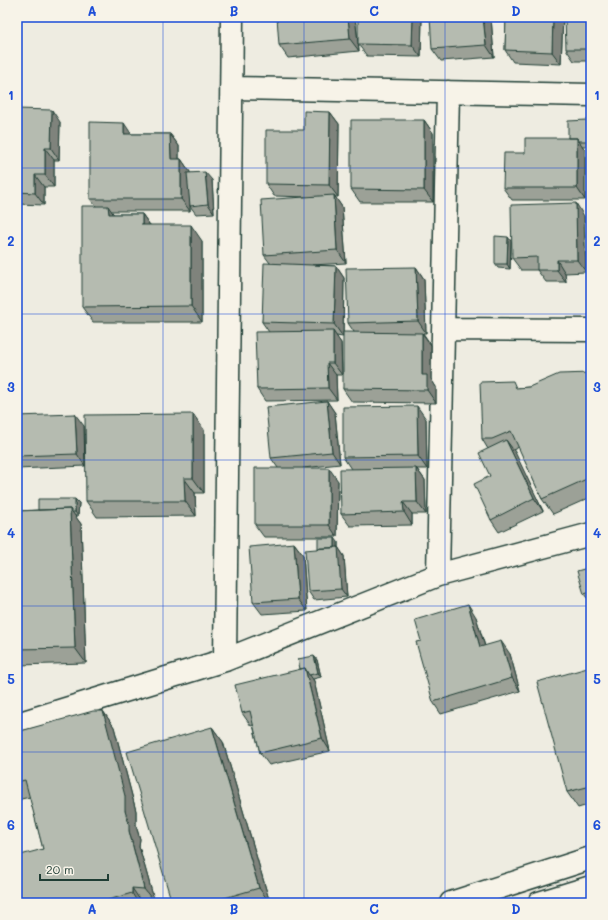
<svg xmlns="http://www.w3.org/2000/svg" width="608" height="920" viewBox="0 0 608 920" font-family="Mali,sans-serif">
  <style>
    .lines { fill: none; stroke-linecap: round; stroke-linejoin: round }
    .minor-casing { stroke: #1f3d34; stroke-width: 25 }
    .primary-casing { stroke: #1f3d34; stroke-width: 25 }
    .minor { stroke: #f7f3e8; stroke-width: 22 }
    .primary { stroke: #f7f3e8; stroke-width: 22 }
    .wall { fill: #9ca197; stroke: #1f3d34 }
    .shaded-wall { fill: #7f837b; stroke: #1f3d34 }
    .building { fill: #b5bbb0; stroke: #1f3d34 }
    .grid { fill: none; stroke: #1d4ed8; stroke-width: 1; stroke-opacity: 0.55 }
    .neatline { fill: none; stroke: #1d4ed8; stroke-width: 1.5 }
    .grid-label { font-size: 13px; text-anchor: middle; font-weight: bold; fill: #1d4ed8 }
  </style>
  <rect width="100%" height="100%" fill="#eeece1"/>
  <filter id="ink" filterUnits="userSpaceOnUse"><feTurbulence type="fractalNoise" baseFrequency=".025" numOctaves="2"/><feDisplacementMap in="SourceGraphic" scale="8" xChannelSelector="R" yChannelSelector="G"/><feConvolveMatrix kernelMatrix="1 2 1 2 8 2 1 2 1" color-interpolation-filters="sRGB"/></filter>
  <g filter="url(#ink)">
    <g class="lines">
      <!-- minor casing -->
      <g class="minor-casing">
        <path id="minor" d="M 231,88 L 591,95
          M 443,329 L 591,330
          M 438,575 L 448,92
          M 225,660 L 232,17
          M 17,724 L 225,660 L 438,575 L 591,534"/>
      </g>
      <!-- primary casing -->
      <g class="primary-casing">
        <path id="primary" d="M 451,903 L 591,858
          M 539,903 L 591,887"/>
      </g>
      <!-- minor -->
      <use href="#minor" class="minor"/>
      <!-- primary -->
      <use href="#primary" class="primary"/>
    </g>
    <!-- wall -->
    <path class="wall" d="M 355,17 L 359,51 L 288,58 L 279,45 Z
      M 422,17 L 421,57 L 367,56 L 358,44 Z
      M 491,17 L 494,57 L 441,61 L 432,49 Z
      M 504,17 L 563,17 L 561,64 L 513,62 L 505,50 L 506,20 Z
      M 591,17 L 591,61 L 574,61 L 566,49 Z
      M 17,109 L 60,122 L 59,160 L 54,160 L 54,187 L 44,187 L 44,205 L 17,204 Z
      M 330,112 L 339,124 L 338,197 L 335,197 L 342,207 L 346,263 L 312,265 L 336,266 L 344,278 L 343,337 L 336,336 L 341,343 L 342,375 L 336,375 L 337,400 L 265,401 L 257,389 L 269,332 L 262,322 L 270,263 L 264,255 L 307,197 L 274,196 L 266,184 L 304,130 Z
      M 424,120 L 433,133 L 433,202 L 360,202 L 351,189 Z
      M 587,120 L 589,146 L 582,146 L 585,150 L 585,200 L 512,200 L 503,188 L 525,153 L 568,138 Z
      M 131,134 L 170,134 L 179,146 L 179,159 L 181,159 L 190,172 L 190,173 L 212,180 L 214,213 L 196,214 L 190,206 L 190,201 L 190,211 L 111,211 L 114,214 L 142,214 L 150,225 L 202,241 L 202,322 L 93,322 L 82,307 L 96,206 L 90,199 Z
      M 591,207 L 591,265 L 588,260 Z
      M 584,216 L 586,272 L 565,273 L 566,282 L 546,282 L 537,270 L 521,270 L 512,258 Z
      M 511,241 L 510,269 L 498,268 L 495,264 Z
      M 416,267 L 424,279 L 426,333 L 423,333 L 431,345 L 431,379 L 436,387 L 436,403 L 352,402 L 343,389 L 354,332 L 348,323 Z
      M 591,373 L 591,497 L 553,514 L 542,499 L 519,447 L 513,450 L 543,511 L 499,532 L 491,520 L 490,476 L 488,449 L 482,439 L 518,388 L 529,387 Z
      M 327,401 L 335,413 L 340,464 L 303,468 L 338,481 L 337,537 L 264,537 L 255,525 L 278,468 L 271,458 Z
      M 193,414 L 204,430 L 204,493 L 195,493 L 196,516 L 97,517 L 86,501 Z
      M 17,416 L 84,426 L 85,466 L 17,469 Z
      M 426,419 L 427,469 L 417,469 L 425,480 L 426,514 L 412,514 L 412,525 L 350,526 L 341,514 L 351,469 L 343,457 Z
      M 79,503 L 78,516 L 75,516 L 81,524 L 86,663 L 19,665 L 19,680 L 17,680 L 17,511 L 38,510 Z
      M 338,542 L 338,547 L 344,556 L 347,597 L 314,600 L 308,591 L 318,549 L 318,548 Z
      M 294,543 L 303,555 L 307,611 L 262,614 L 253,602 Z
      M 591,567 L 591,597 L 587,598 L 584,594 Z
      M 476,617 L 485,646 L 510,654 L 520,691 L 441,714 L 433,702 L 421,641 Z
      M 314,656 L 317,660 L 321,677 L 313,679 L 314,681 L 330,751 L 269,765 L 260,753 L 253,725 L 251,726 L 242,713 L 300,669 Z
      M 591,667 L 591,804 L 578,808 L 567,792 Z
      M 103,711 L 114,727 L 136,811 L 136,826 L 140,839 L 139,846 L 155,903 L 17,903 L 43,849 L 30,797 L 17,800 L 17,732 Z
      M 212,727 L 223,742 L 270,903 L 172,903 Z"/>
    <!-- shaded-wall -->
    <path class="shaded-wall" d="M 348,17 L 355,17 L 359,51 L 350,39 Z
      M 413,17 L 422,17 L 421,57 L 412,45 Z
      M 483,17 L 491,17 L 494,57 L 486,45 Z
      M 553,17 L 563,17 L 561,64 L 552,52 Z
      M 52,110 L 60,122 L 59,160 L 51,148 Z
      M 330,112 L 339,124 L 338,197 L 329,185 Z
      M 424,120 L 433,133 L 433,202 L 424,190 Z
      M 124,123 L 132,135 L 124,134 Z
      M 170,134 L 179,146 L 179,171 L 171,159 Z
      M 577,138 L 585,150 L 585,200 L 577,188 Z
      M 45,148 L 54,160 L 54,187 L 45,175 Z
      M 181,159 L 190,172 L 190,211 L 181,199 Z
      M 205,172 L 212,180 L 214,213 L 208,204 Z
      M 35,175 L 44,187 L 44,205 L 35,193 Z
      M 334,195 L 342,207 L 346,263 L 337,250 Z
      M 576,203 L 584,216 L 586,272 L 577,260 Z
      M 108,206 L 119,222 L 109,214 Z
      M 142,214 L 153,230 L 142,225 Z
      M 191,225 L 202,241 L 202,322 L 191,306 Z
      M 508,237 L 511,241 L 510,269 L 507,264 Z
      M 557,260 L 565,273 L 566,282 L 557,270 Z
      M 336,266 L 344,278 L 343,337 L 334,324 Z
      M 416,267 L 424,279 L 426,333 L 418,321 Z
      M 333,331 L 341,343 L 342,375 L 333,363 Z
      M 422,333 L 431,345 L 431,379 L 436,387 L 436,403 L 427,390 L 422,375 Z
      M 327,363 L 336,375 L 337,400 L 328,388 Z
      M 327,401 L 335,413 L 340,464 L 332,452 Z
      M 417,406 L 426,419 L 427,469 L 418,456 Z
      M 75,414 L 84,426 L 85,466 L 77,454 Z
      M 193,414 L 204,430 L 204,493 L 193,478 Z
      M 506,440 L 515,452 L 543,511 L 534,498 Z
      M 329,468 L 338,481 L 337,537 L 329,525 Z
      M 416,468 L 425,480 L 426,514 L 417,502 Z
      M 184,478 L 195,493 L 196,516 L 185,501 Z
      M 75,499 L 79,503 L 78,516 L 75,512 Z
      M 403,502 L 412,514 L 412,525 L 404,512 Z
      M 70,509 L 81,524 L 86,663 L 75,648 Z
      M 335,538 L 338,542 L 338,547 L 344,556 L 347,597 L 341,589 L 335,548 Z
      M 294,543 L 303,555 L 307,611 L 298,599 Z
      M 468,604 L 476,617 L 489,660 L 480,647 Z
      M 501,641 L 510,654 L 520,691 L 512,678 Z
      M 314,656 L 317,660 L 321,677 L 318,673 Z
      M 17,662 L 19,665 L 19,680 L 17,677 Z
      M 305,668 L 314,681 L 330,751 L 322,738 Z
      M 103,711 L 114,727 L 136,811 L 136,826 L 140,839 L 139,846 L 155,903 L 144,889 L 129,831 L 125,811 Z
      M 212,727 L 223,742 L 270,903 L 259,888 Z
      M 132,888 L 142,903 L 138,903 L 132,893 Z"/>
    <!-- building -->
    <path class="building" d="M 277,17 L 348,17 L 350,39 L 279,45 Z
      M 358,17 L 413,17 L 412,45 L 358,44 Z
      M 430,17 L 483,17 L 486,45 L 432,49 Z
      M 506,17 L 553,17 L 552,52 L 505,50 Z
      M 565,17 L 591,17 L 591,49 L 566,49 Z
      M 17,109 L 52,110 L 51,148 L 45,148 L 45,175 L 35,175 L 35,193 L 17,192 Z
      M 304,111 L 330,112 L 329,185 L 266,184 L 266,130 L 304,130 Z
      M 588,119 L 591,119 L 591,183 Z
      M 351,120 L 424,120 L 424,190 L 351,189 Z
      M 587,120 L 588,141 L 579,141 L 577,138 L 568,138 L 568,121 Z
      M 90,122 L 124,123 L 124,134 L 170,134 L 171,159 L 181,159 L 181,199 L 90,199 Z
      M 525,138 L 577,138 L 577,188 L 503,188 L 504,153 L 525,153 Z
      M 205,172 L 208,204 L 190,206 L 187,173 Z
      M 334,195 L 337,250 L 264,255 L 261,200 Z
      M 576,203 L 577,260 L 557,260 L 557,270 L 537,270 L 537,257 L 512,258 L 511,205 Z
      M 82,206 L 108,206 L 109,214 L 142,214 L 142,225 L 191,225 L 191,306 L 82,307 Z
      M 590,207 L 591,207 L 591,260 L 588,260 Z
      M 495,236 L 508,237 L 507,264 L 495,264 Z
      M 264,263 L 336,266 L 334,324 L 262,322 Z
      M 416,267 L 418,321 L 348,323 L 346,268 Z
      M 333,331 L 333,363 L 327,363 L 328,388 L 257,389 L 255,332 Z
      M 343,332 L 422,333 L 422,375 L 427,375 L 427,390 L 343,389 Z
      M 591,373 L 591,477 L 542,499 L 511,431 L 492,439 L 482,439 L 480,382 L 513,381 L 516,388 L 529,387 L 559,374 Z
      M 327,401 L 332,452 L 271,458 L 266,407 Z
      M 417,406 L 418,456 L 343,457 L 343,407 Z
      M 75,414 L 77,454 L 17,456 L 17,416 Z
      M 193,414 L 193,478 L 184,478 L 185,501 L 86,501 L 85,415 Z
      M 506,440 L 534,498 L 491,520 L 474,484 L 490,476 L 479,453 Z
      M 255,468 L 329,468 L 329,525 L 255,525 Z
      M 416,468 L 417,502 L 403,502 L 404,512 L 341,514 L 340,469 Z
      M 38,499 L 75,499 L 75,512 L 72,512 L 70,509 L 38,510 Z
      M 70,509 L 75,648 L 17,649 L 17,511 Z
      M 318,538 L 335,538 L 335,548 L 318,548 Z
      M 294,543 L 298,599 L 253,602 L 249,547 Z
      M 338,547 L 341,589 L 308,591 L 305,550 Z
      M 591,567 L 591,592 L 584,594 L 577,571 Z
      M 468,604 L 480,647 L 501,641 L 512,678 L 433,702 L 416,642 L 421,641 L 415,620 Z
      M 314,656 L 318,673 L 309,675 L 305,668 L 300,669 L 298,659 Z
      M 591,667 L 591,786 L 567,792 L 537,682 Z
      M 305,668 L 322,738 L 260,753 L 250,711 L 242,713 L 235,685 Z
      M 93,711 L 103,711 L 125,796 L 125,811 L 129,824 L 129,831 L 144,889 L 132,888 L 132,893 L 108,900 L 108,903 L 17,903 L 17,856 L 43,849 L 25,780 L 17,782 L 17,732 Z
      M 212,727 L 259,888 L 207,903 L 172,903 L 127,752 Z"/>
  </g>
  <!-- grid -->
  <path class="grid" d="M 163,17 L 163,903M 304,17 L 304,903M 445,17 L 445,903M 17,168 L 591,168M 17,314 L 591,314M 17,460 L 591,460M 17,606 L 591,606M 17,752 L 591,752"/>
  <!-- margin -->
  <rect width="608" height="920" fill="none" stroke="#f7f3e8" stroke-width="44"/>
  <!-- scale -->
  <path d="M40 874v6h68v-6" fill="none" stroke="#1f3d34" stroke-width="2"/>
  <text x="46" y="874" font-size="12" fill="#1f3d34" stroke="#f7f3e8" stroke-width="3" paint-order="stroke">20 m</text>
  <rect x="22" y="22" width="564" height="876" class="neatline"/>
  <g class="grid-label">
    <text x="92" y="16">A</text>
    <text x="234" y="16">B</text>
    <text x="374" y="16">C</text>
    <text x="516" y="16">D</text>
    <text x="11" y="100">1</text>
    <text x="597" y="100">1</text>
    <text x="11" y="246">2</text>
    <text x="597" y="246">2</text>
    <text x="11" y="392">3</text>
    <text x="597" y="392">3</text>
    <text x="11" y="538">4</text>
    <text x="597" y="538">4</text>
    <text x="11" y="684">5</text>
    <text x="597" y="684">5</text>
    <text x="11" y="830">6</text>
    <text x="597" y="830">6</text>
    <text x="92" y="914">A</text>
    <text x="234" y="914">B</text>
    <text x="374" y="914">C</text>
    <text x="516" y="914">D</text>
  </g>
</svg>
